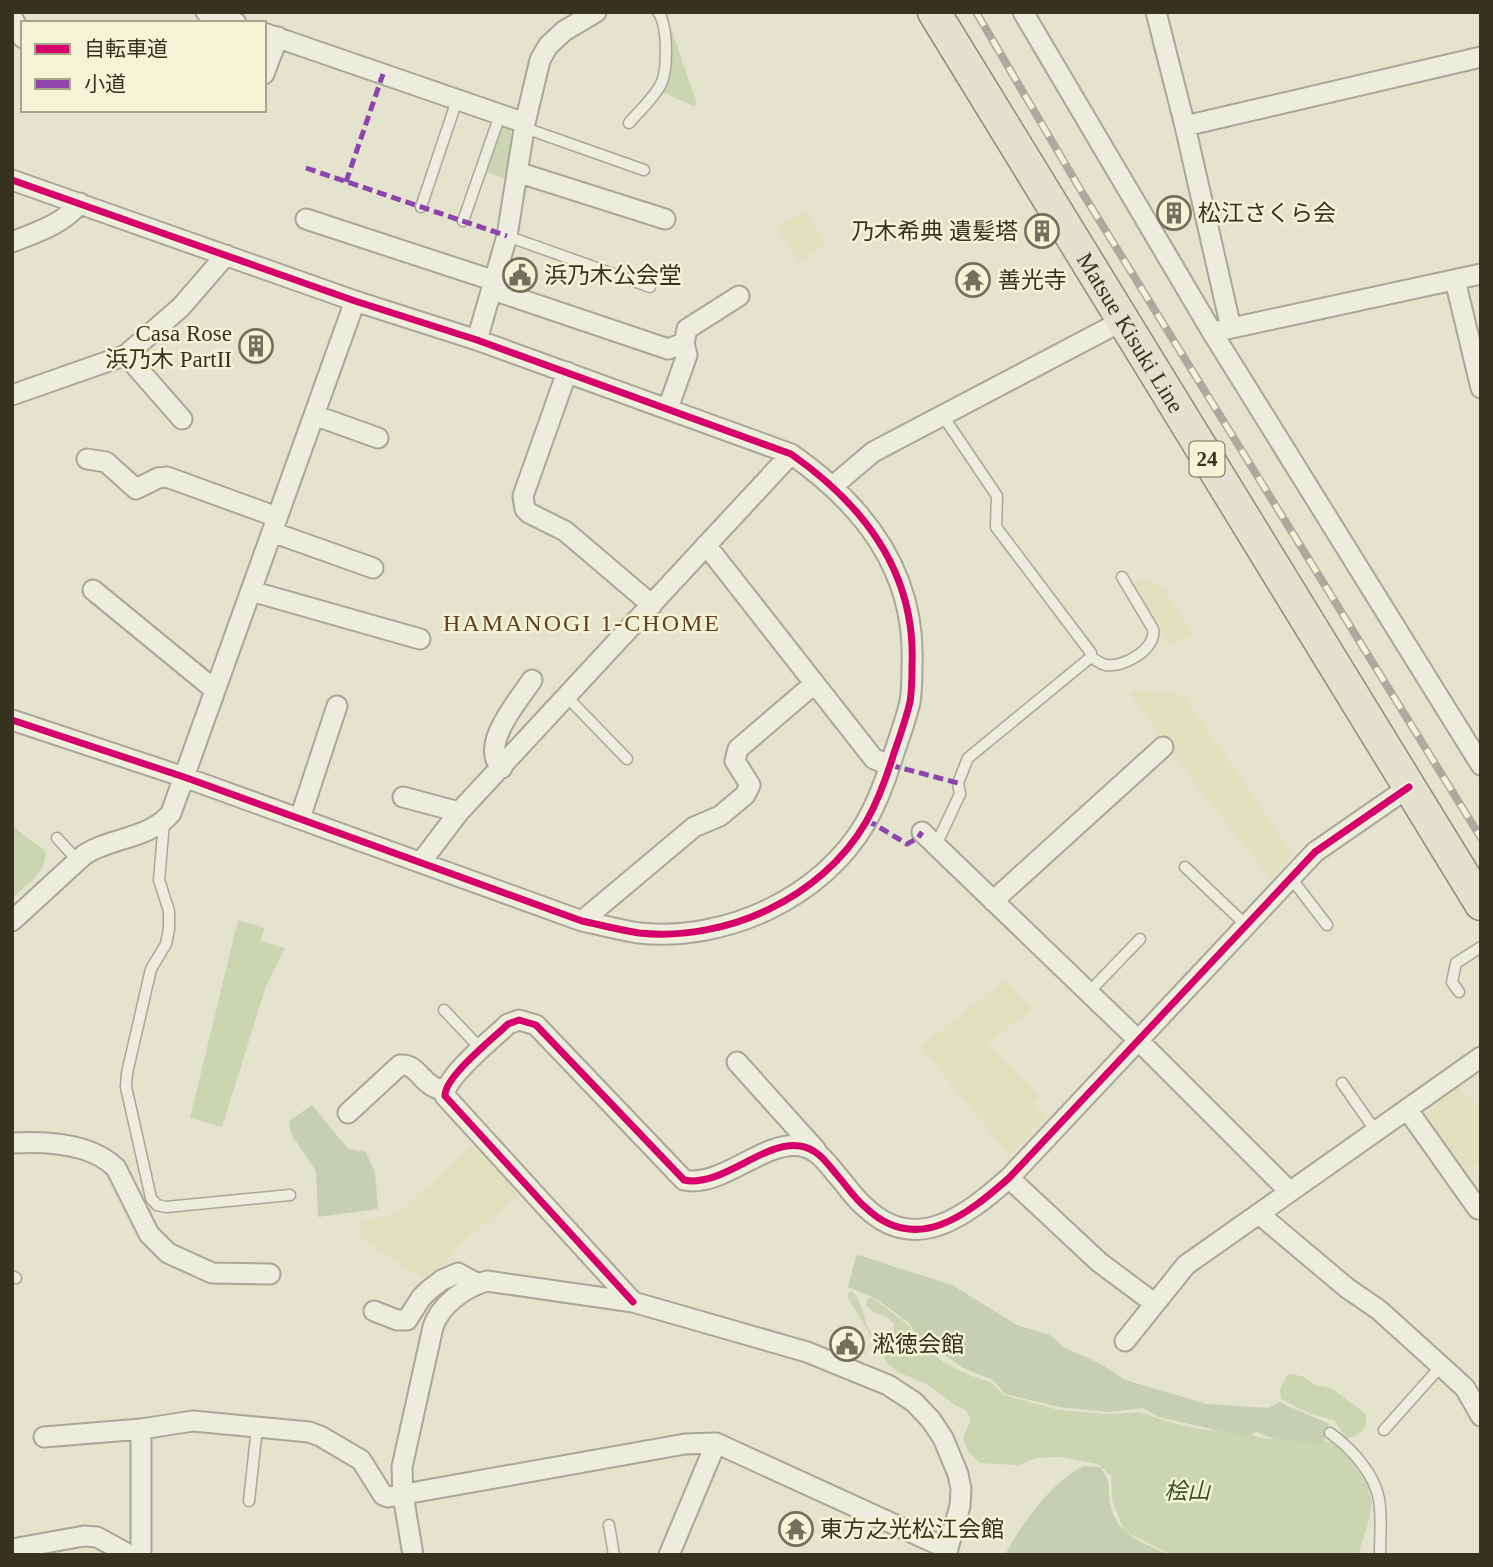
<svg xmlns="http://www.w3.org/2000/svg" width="1493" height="1567" viewBox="0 0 1493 1567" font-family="'Times New Roman','Noto Sans JP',serif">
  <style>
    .farmland { fill: #e0e2bf }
    .green { fill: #cbd5b1 }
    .cemetery { fill: #c7cfb1 }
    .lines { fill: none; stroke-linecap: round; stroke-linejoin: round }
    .service-casing { stroke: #a9a797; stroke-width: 13 }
    .minor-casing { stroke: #a9a797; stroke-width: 23 }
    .primary-casing { stroke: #8e8c7e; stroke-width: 35 }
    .service { stroke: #ececdf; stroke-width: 10 }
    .minor { stroke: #ececdf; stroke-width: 19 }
    .primary { stroke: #e3e2d1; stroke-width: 32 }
    .rail-casing { stroke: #abaa9f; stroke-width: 8 }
    .rail { stroke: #f4f3d5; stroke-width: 5; stroke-dasharray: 16; stroke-linecap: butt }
    .quiet { stroke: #8e44ad; stroke-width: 5; stroke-dasharray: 10 5; stroke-linecap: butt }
    .cycleway-casing { stroke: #f4f3d5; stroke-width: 11 }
    .cycleway { stroke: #d6006c; stroke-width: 7 }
    .labels { text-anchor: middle; stroke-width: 5; stroke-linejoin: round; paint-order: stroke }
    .shield { fill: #f4f3d5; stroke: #706b56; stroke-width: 2 }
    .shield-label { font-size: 21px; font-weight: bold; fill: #37311f }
    .poi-label { font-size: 23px; fill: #37311f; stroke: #f4f3d5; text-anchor: start }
    .street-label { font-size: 23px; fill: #37311f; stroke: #f4f3d5 }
    .park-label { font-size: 23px; font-style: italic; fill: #3c5227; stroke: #f4f3d5 }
    .neighbourhood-label { font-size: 24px; letter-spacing: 2px; fill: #614021; stroke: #f4f3d5 }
  </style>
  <rect width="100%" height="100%" fill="#e4e3ce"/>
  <!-- farmland -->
  <path class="farmland" d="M 804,211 L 827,243 L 799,262 L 776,227 Z
    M 1142,577 L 1165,590 L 1192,633 L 1171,647 L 1132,584 Z
    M 1132,691 L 1172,692 L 1186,699 L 1294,855 L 1272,880 L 1196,785 L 1130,694 Z
    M 1005,980 L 1031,1009 L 987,1045 L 1041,1097 L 1034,1103 L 1046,1118 L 1009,1155 L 920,1047 Z
    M 1457,1085 L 1481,1109 L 1481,1162 L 1461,1175 L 1421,1117 L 1423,1108 Z
    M 474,1144 L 520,1193 L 459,1246 L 428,1283 L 360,1238 L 359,1221 L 397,1214 Z"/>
  <!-- green -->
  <path class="green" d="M 669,28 L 671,28 L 697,104 L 693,106 L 661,91 L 669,64 Z
    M 503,123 L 511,125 L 511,149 L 504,178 L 486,172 Z
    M 12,824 L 23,835 L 45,850 C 49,870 26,886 12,898 Z
    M 238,920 L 265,928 L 260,941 L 285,948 L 266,986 L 222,1127 L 190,1118 Z
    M 851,1291 C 869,1301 860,1352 893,1334 L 894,1324 C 886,1312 873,1316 866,1305 L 868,1297 L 873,1298 L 908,1325 L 917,1338 L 943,1362 L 969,1375 L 991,1382 L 1004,1395 L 1059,1410 L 1107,1414 L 1139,1412 L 1173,1423 L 1199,1429 L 1246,1433 L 1261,1438 L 1331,1442 L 1349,1458 L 1367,1483 L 1372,1502 L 1369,1520 L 1358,1555 L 1172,1555 L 1124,1531 L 1112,1499 L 1111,1476 L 1098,1464 L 1061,1457 L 1036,1458 L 1019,1465 L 980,1463 L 969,1453 L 963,1438 L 970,1422 L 970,1417 L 966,1410 L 955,1405 L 927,1384 L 900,1373 L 888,1364 L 848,1298 L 848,1293 Z
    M 1292,1374 L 1304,1377 L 1315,1385 L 1331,1388 L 1366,1414 C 1367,1428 1361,1437 1346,1438 L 1334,1420 L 1310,1414 L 1281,1399 L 1280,1389 L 1287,1375 Z"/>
  <!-- cemetery -->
  <path class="cemetery" d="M 312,1105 L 348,1149 L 366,1152 L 375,1172 L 378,1209 L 318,1217 L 316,1171 L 291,1134 L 289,1121 Z
    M 858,1255 L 952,1285 L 1019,1326 L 1050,1335 L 1063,1347 L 1101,1364 L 1125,1380 L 1207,1404 L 1269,1408 L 1279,1402 L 1329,1424 L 1323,1444 L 1275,1439 L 1256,1432 L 1247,1437 L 1159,1417 L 1143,1408 L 1109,1412 L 1059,1407 L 1005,1394 L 993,1380 L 965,1369 L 916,1335 L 909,1323 L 875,1298 L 848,1287 L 856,1256 Z
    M 1084,1466 L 1100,1467 C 1113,1484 1107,1484 1110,1503 C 1117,1537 1141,1541 1169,1555 L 1005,1555 C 1020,1526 1054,1479 1084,1466 Z"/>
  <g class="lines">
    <!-- service casing -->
    <g class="service-casing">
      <path id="service" d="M 629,123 C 639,111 654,98 661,84 C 668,69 668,25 658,12
        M 525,128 L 644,170
        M 421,207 L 457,100
        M 463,221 L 500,115
        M 507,236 L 650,287
        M 1091,657 C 1096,660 1100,664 1106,665 C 1123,668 1157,649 1153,629 L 1122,577
        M 567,697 L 627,759
        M 164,822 L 159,880 L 169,911 L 169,929 L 166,944 L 151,969 L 127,1073 L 126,1087 L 151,1198 L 157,1205 L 166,1207 L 290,1195
        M 57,838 L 77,860
        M 936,845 L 960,794 L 958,783 L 968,758 L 1091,657 L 1091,653 L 996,527 L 997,496 L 943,416
        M 1185,867 L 1246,925
        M 1291,878 L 1327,925
        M 1459,992 L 1452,982 L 1456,963 L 1481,947
        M 1088,993 L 1140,939
        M 444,1010 L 482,1050
        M 1342,1083 L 1375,1130
        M 12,1276 L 16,1278
        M 1384,1430 L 1441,1366
        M 1330,1433 C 1351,1448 1374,1473 1379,1499 C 1382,1517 1380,1537 1380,1555
        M 249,1501 L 257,1427
        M 609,1525 L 614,1555"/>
    </g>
    <!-- minor casing -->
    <g class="minor-casing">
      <path id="minor" d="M 206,12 L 236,23
        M 1023,12 L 1212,332 L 1481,765
        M 1156,12 L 1185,126 L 1231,328
        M 12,17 L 23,38
        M 264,33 L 525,123
        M 264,74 L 278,37
        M 1185,126 L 1481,57
        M 517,172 L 665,219
        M 12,180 L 355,301 L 477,340 L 791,454 C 864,505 916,572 912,665 C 912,677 912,690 910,702 C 906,719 900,736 894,753 C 887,776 878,801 866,822 C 822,898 726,942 639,933 C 620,930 601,925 582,921 L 184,777 L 12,720
        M 306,219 L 495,281
        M 12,242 C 37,232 62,225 80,203
        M 1455,280 L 1481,388
        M 493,290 L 668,349 L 684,343
        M 1218,331 L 1481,274
        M 477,340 L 507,236 L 525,123 L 540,60 L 548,46 L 564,31 L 596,12
        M 126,355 L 182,419
        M 567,372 L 523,496 L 525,509 L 529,513 L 565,531 L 652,605
        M 12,395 L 126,355 L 181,307 L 226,255
        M 668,408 L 687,355 L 684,343 L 687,329 L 739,296
        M 314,415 L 378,438
        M 87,459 L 106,462 L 136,489 L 158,478 L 167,477 L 277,517
        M 833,486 L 873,452 L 1122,321
        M 272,532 L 373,568
        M 706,545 L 874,759 L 890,765
        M 93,590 L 215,690
        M 251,591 L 420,639
        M 502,768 C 478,746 519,700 532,680
        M 403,797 L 459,812
        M 300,818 L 337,706
        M 922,832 L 1137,1039 L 1289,1191
        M 421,862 L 459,812 L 791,454
        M 993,901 L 1163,747
        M 12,921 L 84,855 C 111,837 150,839 171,813 L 355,301
        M 582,921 L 694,827 L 720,816 L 745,795 L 750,785 L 735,761 L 738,749 L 814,684
        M 737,1062 L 816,1150
        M 1407,1109 L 1478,1209
        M 348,1113 L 400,1065 C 419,1063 422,1088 444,1090
        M 12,1143 C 45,1141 91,1143 116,1168 L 149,1234 L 168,1253 L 212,1273 L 270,1274
        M 1009,1178 L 1099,1262 L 1154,1303
        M 1259,1214 L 1347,1288 L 1379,1310 L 1441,1366 L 1465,1388 L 1481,1416
        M 633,1302 L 445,1096 C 444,1077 494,1038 508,1024 L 519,1020 L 536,1025 L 684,1180 C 722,1188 764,1140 800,1146 C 818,1149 826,1162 837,1175 C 846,1185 854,1198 865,1207 C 916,1256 967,1215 1009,1178 L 1315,852 L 1409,787
        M 374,1311 L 397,1320 L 407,1320 L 421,1298 L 429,1290 L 442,1280 L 458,1273 L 478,1284
        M 1125,1341 L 1186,1265 L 1481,1057
        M 141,1429 L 141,1555
        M 44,1437 L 141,1429 L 193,1421 L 309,1432 L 320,1436 L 361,1460 L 383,1495 L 388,1497 L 685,1444 L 716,1443 L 948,1549
        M 12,1549 L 84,1536 L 97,1537 L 130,1555
        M 413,1555 L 403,1495 L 402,1467 L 433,1327 C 440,1305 465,1287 487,1281 L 633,1302 L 807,1352 L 888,1385 L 914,1402 L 931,1420 L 943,1438 L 958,1474 L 961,1489 L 960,1506 L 946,1555
        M 669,1555 L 716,1443"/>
    </g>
    <!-- primary casing -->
    <g class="primary-casing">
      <g id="primary">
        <path id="s1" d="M 934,12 L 1481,904"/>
      </g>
    </g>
    <!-- service -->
    <use href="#service" class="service"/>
    <!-- minor -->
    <use href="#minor" class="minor"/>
    <!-- primary -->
    <use href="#primary" class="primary"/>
    <!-- rail casing -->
    <g class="rail-casing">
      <path id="rail" d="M 976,12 L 1080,189 L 1481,838"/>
    </g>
    <!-- rail -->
    <use href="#rail" class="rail"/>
    <!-- quiet -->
    <path class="quiet" d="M 306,168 L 507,236
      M 346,182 L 383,74
      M 890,765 L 958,783
      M 866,822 L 874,824 L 907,844 L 918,838 L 922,832"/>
    <!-- cycleway casing -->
    <g class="cycleway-casing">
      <path id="cycleway" d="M 12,180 L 355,301 L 477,340 L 791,454 C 864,505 916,572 912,665 C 912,677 912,690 910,702 C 906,719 900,736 894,753 C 887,776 878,801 866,822 C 822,898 726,942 639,933 C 620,930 601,925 582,921 L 184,777 L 12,720
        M 633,1302 L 445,1096 C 444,1077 494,1038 508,1024 L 519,1020 L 536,1025 L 684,1180 C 722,1188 764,1140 800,1146 C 818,1149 826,1162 837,1175 C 846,1185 854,1198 865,1207 C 916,1256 967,1215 1009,1178 L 1315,852 L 1409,787"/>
    </g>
    <!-- cycleway -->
    <use href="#cycleway" class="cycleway"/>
  </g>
  <!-- icons -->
  <defs>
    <g id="building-ring" transform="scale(1.75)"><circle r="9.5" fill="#f4f3d5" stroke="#746f5c" stroke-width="1.5"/><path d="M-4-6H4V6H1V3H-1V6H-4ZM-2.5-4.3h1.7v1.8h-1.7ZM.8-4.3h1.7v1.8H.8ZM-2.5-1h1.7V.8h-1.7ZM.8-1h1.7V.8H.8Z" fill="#746f5c"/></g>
    <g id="civic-ring" transform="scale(1.75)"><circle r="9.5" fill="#f4f3d5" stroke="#746f5c" stroke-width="1.5"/><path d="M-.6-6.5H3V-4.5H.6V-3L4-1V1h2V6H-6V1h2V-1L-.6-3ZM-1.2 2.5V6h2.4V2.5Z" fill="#746f5c"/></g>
    <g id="temple-ring" transform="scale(1.75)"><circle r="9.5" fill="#f4f3d5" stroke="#746f5c" stroke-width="1.5"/><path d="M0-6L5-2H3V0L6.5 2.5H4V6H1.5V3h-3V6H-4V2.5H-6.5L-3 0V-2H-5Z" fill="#746f5c"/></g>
  </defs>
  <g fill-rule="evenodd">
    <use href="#building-ring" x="1174" y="213"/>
    <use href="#building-ring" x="1042" y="231"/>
    <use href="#civic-ring" x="520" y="275"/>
    <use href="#temple-ring" x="973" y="280"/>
    <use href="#building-ring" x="256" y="346"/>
    <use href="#civic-ring" x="847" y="1344"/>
    <use href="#temple-ring" x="796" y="1529"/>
  </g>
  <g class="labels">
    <!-- shield labels -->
    <rect class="shield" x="1189.5" y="441.5" width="35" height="35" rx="5"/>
    <g class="shield-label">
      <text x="1207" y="466">24</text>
    </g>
    <!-- poi labels -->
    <g class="poi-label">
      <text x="1198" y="221">松江さくら会</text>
      <text x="1018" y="239" text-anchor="end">乃木希典 遺髪塔</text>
      <text x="544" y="283">浜乃木公会堂</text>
      <text x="998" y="288">善光寺</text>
      <text x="232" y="341" text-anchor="end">Casa Rose<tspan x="232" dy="26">浜乃木 PartII</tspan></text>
      <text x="872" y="1352">淞徳会館</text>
      <text x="820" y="1537">東方之光松江会館</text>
    </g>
    <!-- street labels -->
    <g class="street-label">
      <text dy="8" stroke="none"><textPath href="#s1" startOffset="376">Matsue Kisuki Line</textPath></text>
    </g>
    <!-- park labels -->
    <g class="park-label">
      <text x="1187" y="1499">桧山</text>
    </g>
    <!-- neighbourhood labels -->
    <g class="neighbourhood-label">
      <text x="582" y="631">HAMANOGI 1-CHOME</text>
    </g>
  </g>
  <!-- border -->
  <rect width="1493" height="1567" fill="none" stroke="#37311f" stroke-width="28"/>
  <!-- legend -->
  <rect x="21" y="21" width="245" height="91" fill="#f4f3d5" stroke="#a8a58c" stroke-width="2"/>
  <rect x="35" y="44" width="35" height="10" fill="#d6006c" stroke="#a8a58c" stroke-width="2"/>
  <text x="84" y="56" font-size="21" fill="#37311f">自転車道</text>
  <rect x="35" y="79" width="35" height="10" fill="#8e44ad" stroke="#a8a58c" stroke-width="2"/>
  <text x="84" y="91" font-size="21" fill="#37311f">小道</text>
</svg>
